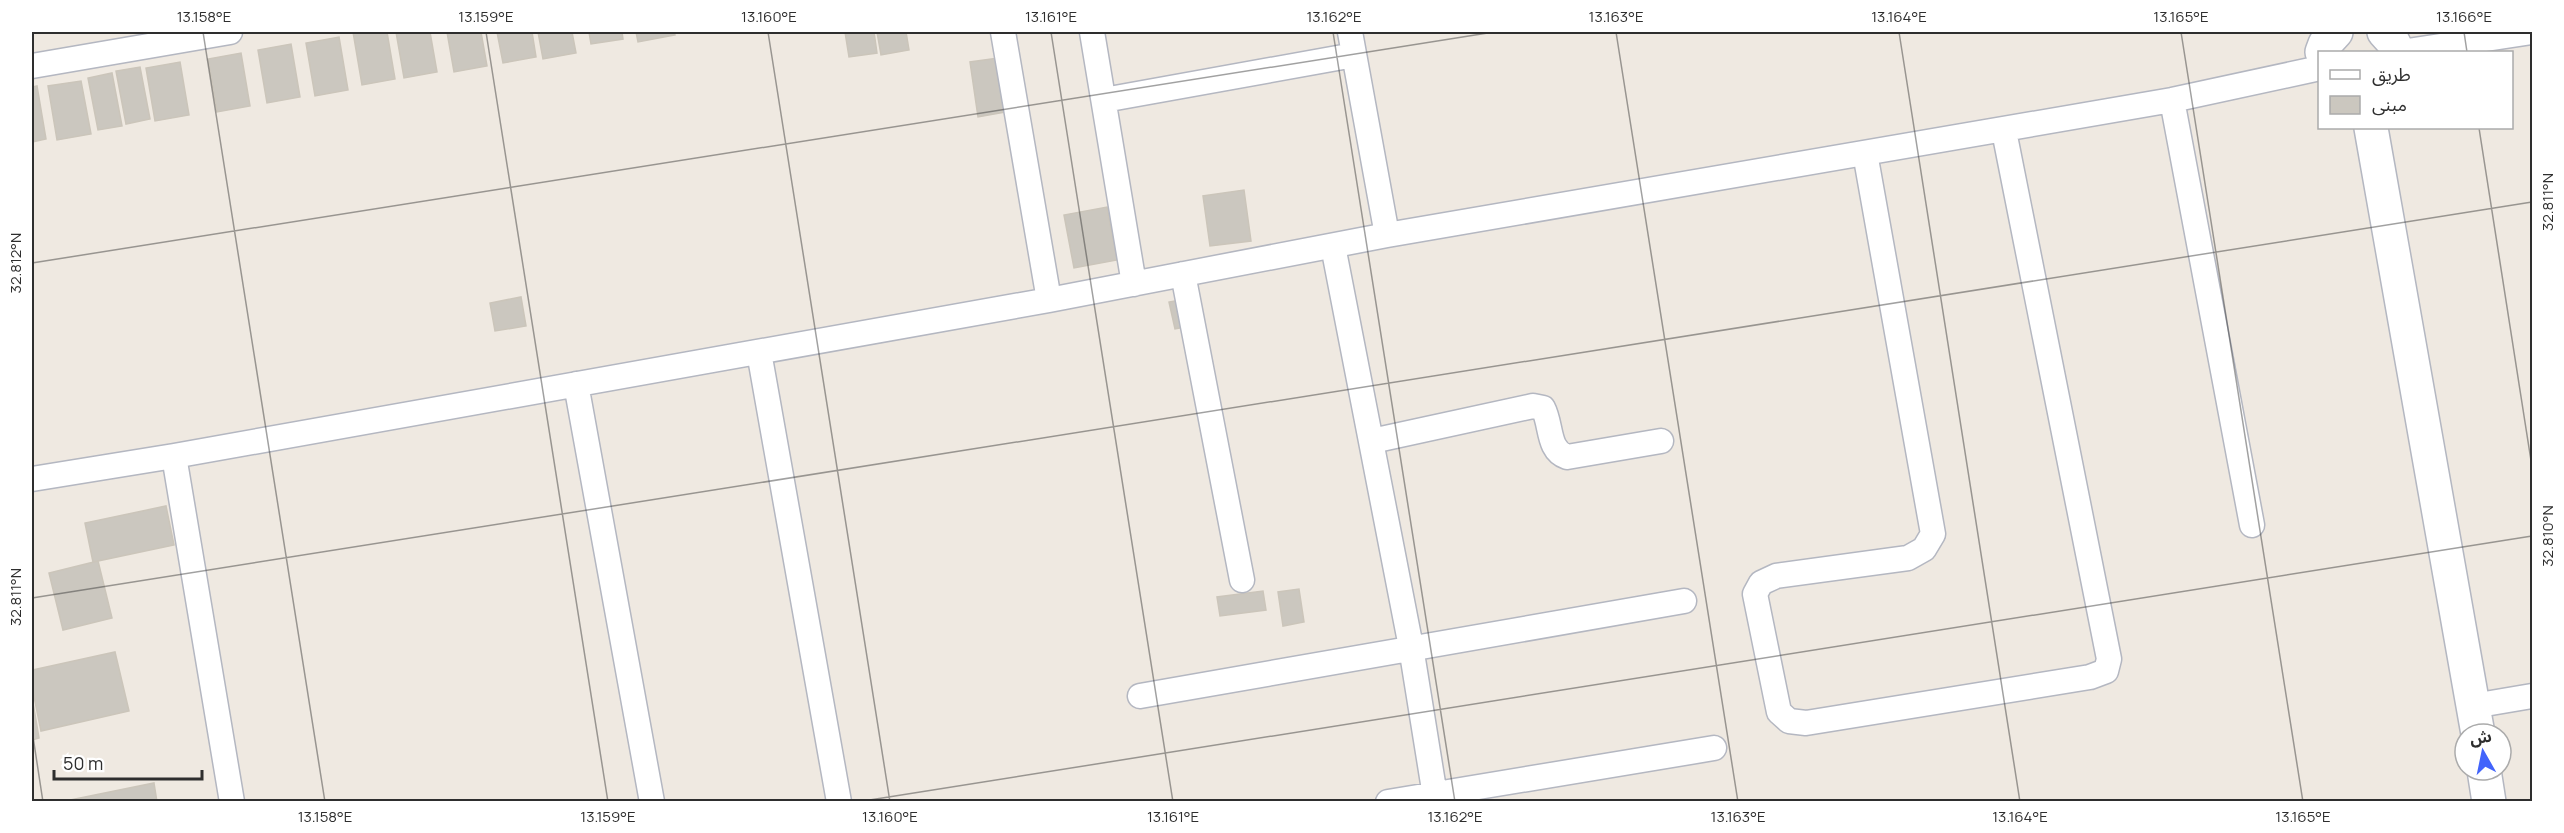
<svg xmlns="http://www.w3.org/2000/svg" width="2564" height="833" viewBox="0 0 2564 833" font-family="Manrope,'Noto Sans Arabic',sans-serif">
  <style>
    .building { fill: #cbc7bf; stroke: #cbc5ba; stroke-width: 1.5 }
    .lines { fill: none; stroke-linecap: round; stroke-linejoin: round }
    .street-casing { stroke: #b4b7c1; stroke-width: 27 }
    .secondary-casing { stroke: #b4b7c1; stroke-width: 36 }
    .street { stroke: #fff; stroke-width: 24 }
    .secondary { stroke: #fff; stroke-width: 33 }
    .ticks { fill: none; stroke: #2e2e2e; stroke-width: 1.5; stroke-opacity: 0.45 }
    .neatline { fill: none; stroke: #2e2e2e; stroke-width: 2 }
    .ticks-label { font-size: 15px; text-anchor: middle; fill: #2e2e2e }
  </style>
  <rect width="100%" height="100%" fill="#efe9e1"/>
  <!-- building -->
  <path class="building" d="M 353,32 L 387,32 L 395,79 L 362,85 Z
    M 396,32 L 430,32 L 437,72 L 404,78 Z
    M 447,32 L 481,32 L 487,66 L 454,72 Z
    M 497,32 L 532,32 L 536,57 L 503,63 Z
    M 538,32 L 572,32 L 576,53 L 543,59 Z
    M 589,32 L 622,32 L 623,39 L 591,44 Z
    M 636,32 L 674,32 L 675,35 L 638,42 Z
    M 845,32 L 874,32 L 877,53 L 849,57 Z
    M 877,32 L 906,32 L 909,50 L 881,55 Z
    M 339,37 L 348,90 L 315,96 L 306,43 Z
    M 291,44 L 300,97 L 267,103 L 258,50 Z
    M 241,53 L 250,106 L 217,112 L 208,59 Z
    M 998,58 L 1006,112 L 978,117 L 970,62 Z
    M 180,62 L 189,115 L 155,121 L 146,68 Z
    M 140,67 L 150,119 L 126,124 L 116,71 Z
    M 112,73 L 122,126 L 98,130 L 88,78 Z
    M 81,81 L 91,134 L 57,140 L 48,86 Z
    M 37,86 L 46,139 L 32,142 L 32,87 Z
    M 1244,190 L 1251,241 L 1210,246 L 1203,196 Z
    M 1107,207 L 1117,260 L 1074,268 L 1064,215 Z
    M 521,297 L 526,326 L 495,331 L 490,303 Z
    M 1185,299 L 1191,326 L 1175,329 L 1169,302 Z
    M 166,506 L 174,545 L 93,562 L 85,523 Z
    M 98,561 L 112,618 L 63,630 L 49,573 Z
    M 1299,589 L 1304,622 L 1283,626 L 1278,592 Z
    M 1263,591 L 1266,610 L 1220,616 L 1217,597 Z
    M 115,652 L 129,711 L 41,731 L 32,687 L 32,670 Z
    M 32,697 L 39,738 L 32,740 Z
    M 154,783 L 157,802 L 71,802 L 70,800 Z"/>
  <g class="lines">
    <!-- street casing -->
    <g class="street-casing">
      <path id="street" d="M 1003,32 L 1049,300
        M 1092,32 L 1134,284
        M 1350,32 L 1387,235
        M 2401,52 L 2532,32
        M 32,66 L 230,32
        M 1104,100 L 1354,55
        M 2172,100 L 2252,525
        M 1865,153 L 1933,534 L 1924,549 L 1908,558 L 1776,576 L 1761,583 L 1755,594 L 1779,712 L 1789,721 L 1806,723 L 2090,677 L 2106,671 L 2109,659 L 2004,131
        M 1333,246 L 1411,647 L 1436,802
        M 1183,274 L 1242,580
        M 759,352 L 839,802
        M 576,384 L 652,802
        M 1372,441 L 1533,406 L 1543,408 C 1552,425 1547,450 1567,457 L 1661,441
        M 174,456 L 232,802
        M 32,479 L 174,456 L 1049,300 L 1387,235 L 2172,100 L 2320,68
        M 1140,696 L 1684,601
        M 2473,706 L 2532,696
        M 1388,802 L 1714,748"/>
    </g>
    <!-- secondary casing -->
    <g class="secondary-casing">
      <path id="secondary" d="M 2384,32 L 2393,42 L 2398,52
        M 2322,52 L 2325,44 L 2336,32
        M 2371,128 L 2478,734
        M 2484,770 L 2489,802"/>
    </g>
    <!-- street -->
    <use href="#street" class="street"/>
    <!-- secondary -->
    <use href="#secondary" class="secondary"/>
  </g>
  <!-- ticks -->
  <path class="ticks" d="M 203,32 L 325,802M 486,32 L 608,802M 768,32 L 890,802M 1051,32 L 1173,802M 1333,32 L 1455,802M 1616,32 L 1738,802M 1899,32 L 2020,802M 2181,32 L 2303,802M 2464,32 L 2467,52M 2479,128 L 2532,467M 32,263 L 1494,32M 32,598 L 2532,202M 32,730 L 43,802M 857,802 L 2532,536"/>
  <!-- border -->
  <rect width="2564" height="833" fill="none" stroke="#ffffff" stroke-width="66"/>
  <!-- legend -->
  <rect x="2318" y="51" width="195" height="78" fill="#ffffff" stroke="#ababab" stroke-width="1.5"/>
  <rect x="2330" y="70" width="30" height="9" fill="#ffffff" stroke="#ababab" stroke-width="1.5"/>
  <text x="2372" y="81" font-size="18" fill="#2e2e2e">طريق</text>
  <rect x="2330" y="96" width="30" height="18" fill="#cbc7bf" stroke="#ababab" stroke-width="1.5"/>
  <text x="2372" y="111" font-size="18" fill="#2e2e2e">مبنى</text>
  <!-- north arrow -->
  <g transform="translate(2483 752) rotate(351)"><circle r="28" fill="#ffffff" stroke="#ababab" stroke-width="1.5"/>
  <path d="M0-4.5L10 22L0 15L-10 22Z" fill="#4264fb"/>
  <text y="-9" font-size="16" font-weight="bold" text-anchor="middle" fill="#2e2e2e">ش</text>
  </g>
  <!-- scale -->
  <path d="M54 770v9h148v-9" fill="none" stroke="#2e2e2e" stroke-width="3"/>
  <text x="63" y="770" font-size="18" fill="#2e2e2e" stroke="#ffffff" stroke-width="4.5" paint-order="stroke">50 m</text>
  <rect x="33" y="33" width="2498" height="767" class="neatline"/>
  <g class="ticks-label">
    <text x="204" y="22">13.158°E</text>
    <text x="486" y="22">13.159°E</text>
    <text x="769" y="22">13.160°E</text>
    <text x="1051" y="22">13.161°E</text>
    <text x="1334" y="22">13.162°E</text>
    <text x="1616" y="22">13.163°E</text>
    <text x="1899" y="22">13.164°E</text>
    <text x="2181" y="22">13.165°E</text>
    <text x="2464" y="22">13.166°E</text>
    <text transform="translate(2548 202) rotate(-90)" y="5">32.811°N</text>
    <text transform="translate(16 263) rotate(-90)" y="5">32.812°N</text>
    <text transform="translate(2548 536) rotate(-90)" y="5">32.810°N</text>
    <text transform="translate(16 597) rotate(-90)" y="5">32.811°N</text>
    <text x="325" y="822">13.158°E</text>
    <text x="608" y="822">13.159°E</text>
    <text x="890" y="822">13.160°E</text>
    <text x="1173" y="822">13.161°E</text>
    <text x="1455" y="822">13.162°E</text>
    <text x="1738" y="822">13.163°E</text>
    <text x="2020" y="822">13.164°E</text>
    <text x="2303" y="822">13.165°E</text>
  </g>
</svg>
